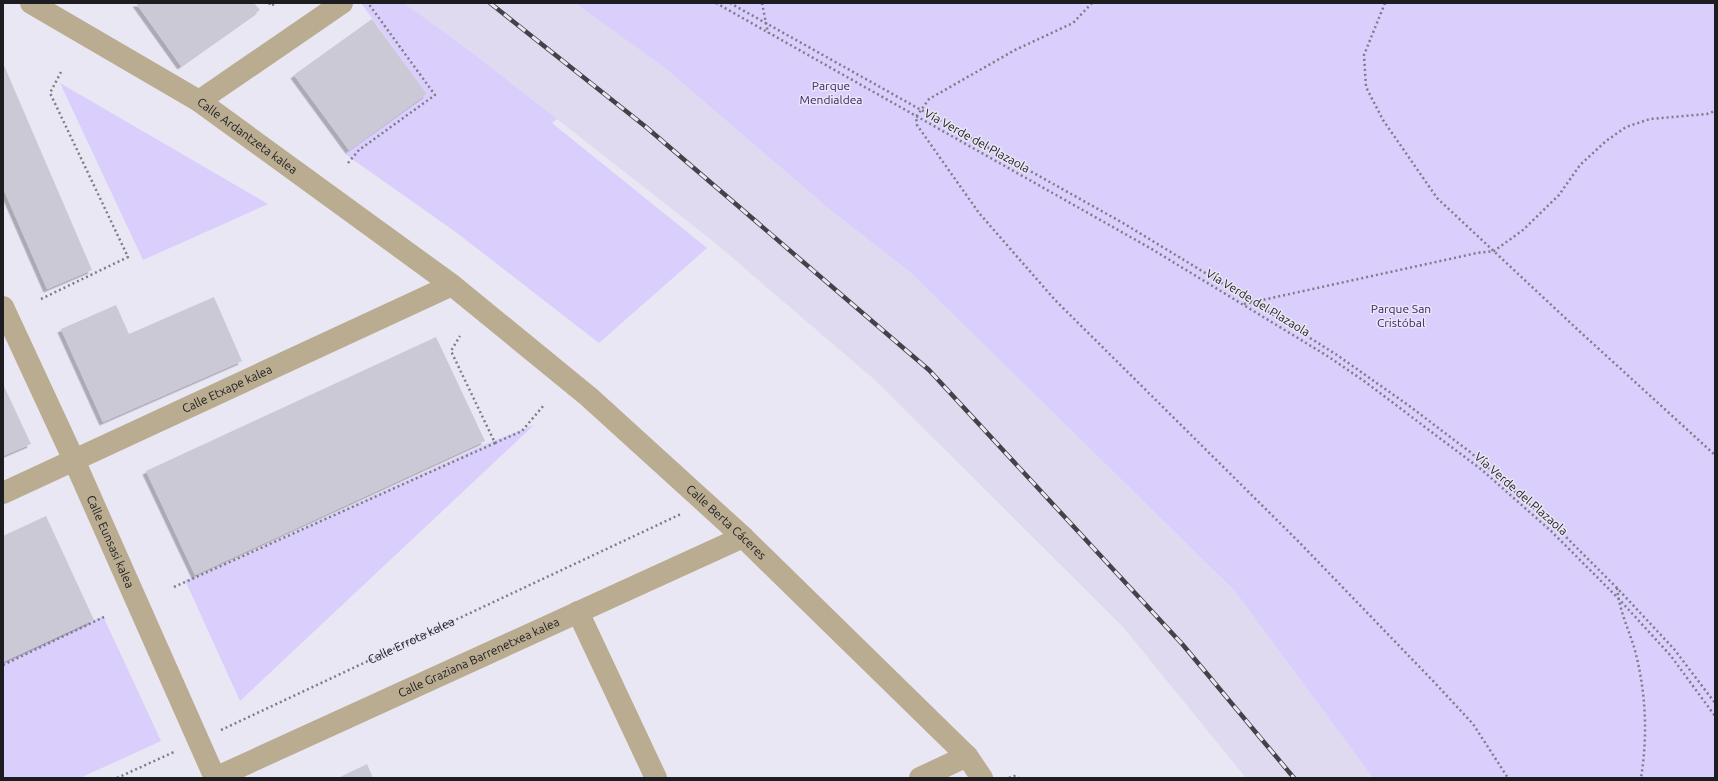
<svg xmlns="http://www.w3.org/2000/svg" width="1718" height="781" viewBox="0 0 1718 781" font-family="Ubuntu,sans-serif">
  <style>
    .built { fill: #dfdaef }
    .green { fill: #d9cefc }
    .building { fill: #ccc9d6; filter: url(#shadow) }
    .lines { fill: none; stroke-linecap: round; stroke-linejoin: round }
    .path { stroke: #7e7c85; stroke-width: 2.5; stroke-dasharray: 2 3; stroke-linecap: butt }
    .minor { stroke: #b9ac90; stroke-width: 22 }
    .rail-casing { stroke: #434248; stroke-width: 4.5 }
    .rail { stroke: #eae7f4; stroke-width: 3; stroke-dasharray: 9; stroke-linecap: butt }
    .labels { text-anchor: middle; stroke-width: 3; stroke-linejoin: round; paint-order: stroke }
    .park-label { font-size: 12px; fill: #3d216b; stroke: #eae7f4 }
    .street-label { font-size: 12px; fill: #1d1c21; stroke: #eae7f4 }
  </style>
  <defs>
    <filter id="shadow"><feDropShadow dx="-3.5" dy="3.5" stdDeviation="0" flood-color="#0004"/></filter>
  </defs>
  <rect width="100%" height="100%" fill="#eae7f4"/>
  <!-- built -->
  <path class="built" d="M 404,3 L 575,3 L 665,68 L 828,208 L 910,272 L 1235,591 L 1373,778 L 1246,778 L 1123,627 L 876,381 L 714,242 L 475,55 Z"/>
  <!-- green -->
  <path class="green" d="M 361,3 L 404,3 L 475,55 L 557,119 L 552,123 L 707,248 L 599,343 L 457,233 L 345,154 L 427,94 Z
    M 575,3 L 1715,3 L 1715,778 L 1373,778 L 1235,591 L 910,272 L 828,208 L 665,68 Z
    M 60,83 L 268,204 L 143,260 Z
    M 534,425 L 240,701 L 185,580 L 196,577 L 486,444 Z
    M 103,616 L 161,741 L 80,778 L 3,778 L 3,662 Z"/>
  <!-- building -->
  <path class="building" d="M 136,3 L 254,3 L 260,10 L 181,66 Z
    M 372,19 L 427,94 L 349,150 L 294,75 Z
    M 3,63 L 92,270 L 47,289 L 3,188 Z
    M 214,297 L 242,361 L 103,422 L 61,329 L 116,305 L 129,334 Z
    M 436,337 L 485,441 L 195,575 L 146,471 Z
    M 3,384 L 31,444 L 3,456 Z
    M 46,516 L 94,620 L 3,662 L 3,536 Z
    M 367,764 L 373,778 L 338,778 Z"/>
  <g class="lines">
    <!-- path -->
    <g class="path">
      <path d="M 269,3 L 271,6 L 276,3"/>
      <path d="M 716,3 L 1150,248 L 1329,357 L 1364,381 L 1482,470 L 1551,531 L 1618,598 L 1671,656 L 1715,716"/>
      <path d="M 730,3 L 1123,223 L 1253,302 L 1337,355 L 1408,405 L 1470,452 L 1563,534 L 1617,588 L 1674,649 L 1715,703"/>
      <path d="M 762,3 L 768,33"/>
      <path d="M 1092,3 L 1073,23 L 1015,50 L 929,99 L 916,117 L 917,125 L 979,213 L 1055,300 L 1298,541 L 1435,683 L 1473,724 L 1508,778"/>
      <path d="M 1385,3 L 1364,55 L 1366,87 L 1383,120 L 1437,198 L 1577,329 L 1715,455"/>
      <path d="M 348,163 L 359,150 L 435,95 L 368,3"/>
      <path d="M 41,299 L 128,257 L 50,93 L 61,72"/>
      <path d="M 1244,304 L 1477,253 L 1494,251 L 1523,230 L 1559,195 L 1580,165 L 1606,141 L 1626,127 L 1650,119 L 1707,114 L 1715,111"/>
      <path d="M 495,443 L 522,431 L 544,405"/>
      <path d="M 174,587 L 495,443 L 451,351 L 460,336"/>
      <path d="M 1617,588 C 1619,609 1628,628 1634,647 C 1646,690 1648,735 1641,778"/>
      <path d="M 3,665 L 104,617"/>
      <path id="s1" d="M 221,730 L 681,514"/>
      <path d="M 117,778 L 176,751"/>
      <path d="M 1009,778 L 1014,776 L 1019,778"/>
    </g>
    <!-- minor -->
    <g class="minor">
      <path id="s2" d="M 31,3 L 199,101 L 452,285 L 589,397 L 743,537 L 967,756 L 982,778"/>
      <path d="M 199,101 L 342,3"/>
      <path id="s3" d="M 3,307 L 74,460 L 215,778"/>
      <path id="s4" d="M 3,493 L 452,285"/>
      <path d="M 578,612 L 656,778"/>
      <path id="s5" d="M 215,778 L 743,537"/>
      <path d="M 920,778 L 967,756"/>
    </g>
    <!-- rail casing -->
    <g class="rail-casing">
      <path id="rail" d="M 490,3 L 646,127 L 929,370 L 1183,645 L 1294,778"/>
    </g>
    <!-- rail -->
    <use href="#rail" class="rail"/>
  </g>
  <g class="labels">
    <!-- park labels -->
    <g class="park-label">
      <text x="831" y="90">Parque<tspan x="831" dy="14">Mendialdea</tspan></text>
      <text x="1401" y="313">Parque San<tspan x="1401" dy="14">Cristóbal</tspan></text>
    </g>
    <!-- street labels -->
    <g class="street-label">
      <text dy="4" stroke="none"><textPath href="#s2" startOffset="254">Calle Ardantzeta kalea</textPath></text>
      <text transform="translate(977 141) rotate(29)" y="4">Vía Verde del Plazaola</text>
      <text transform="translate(1258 303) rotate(31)" y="4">Vía Verde del Plazaola</text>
      <text dy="4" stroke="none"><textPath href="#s4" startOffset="247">Calle Etxape kalea</textPath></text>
      <text transform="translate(1521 494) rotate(41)" y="4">Vía Verde del Plazaola</text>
      <text dy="4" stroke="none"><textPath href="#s2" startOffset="870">Calle Berta Cáceres</textPath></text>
      <text dy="4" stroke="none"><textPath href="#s3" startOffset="258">Calle Eunsasi kalea</textPath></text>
      <text dy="4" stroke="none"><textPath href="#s1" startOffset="210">Calle Errota kalea</textPath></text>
      <text dy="4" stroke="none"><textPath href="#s5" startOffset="290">Calle Graziana Barrenetxea kalea</textPath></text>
    </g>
  </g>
  <!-- border -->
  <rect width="1718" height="781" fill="none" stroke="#1d1c21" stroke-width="8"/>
</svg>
